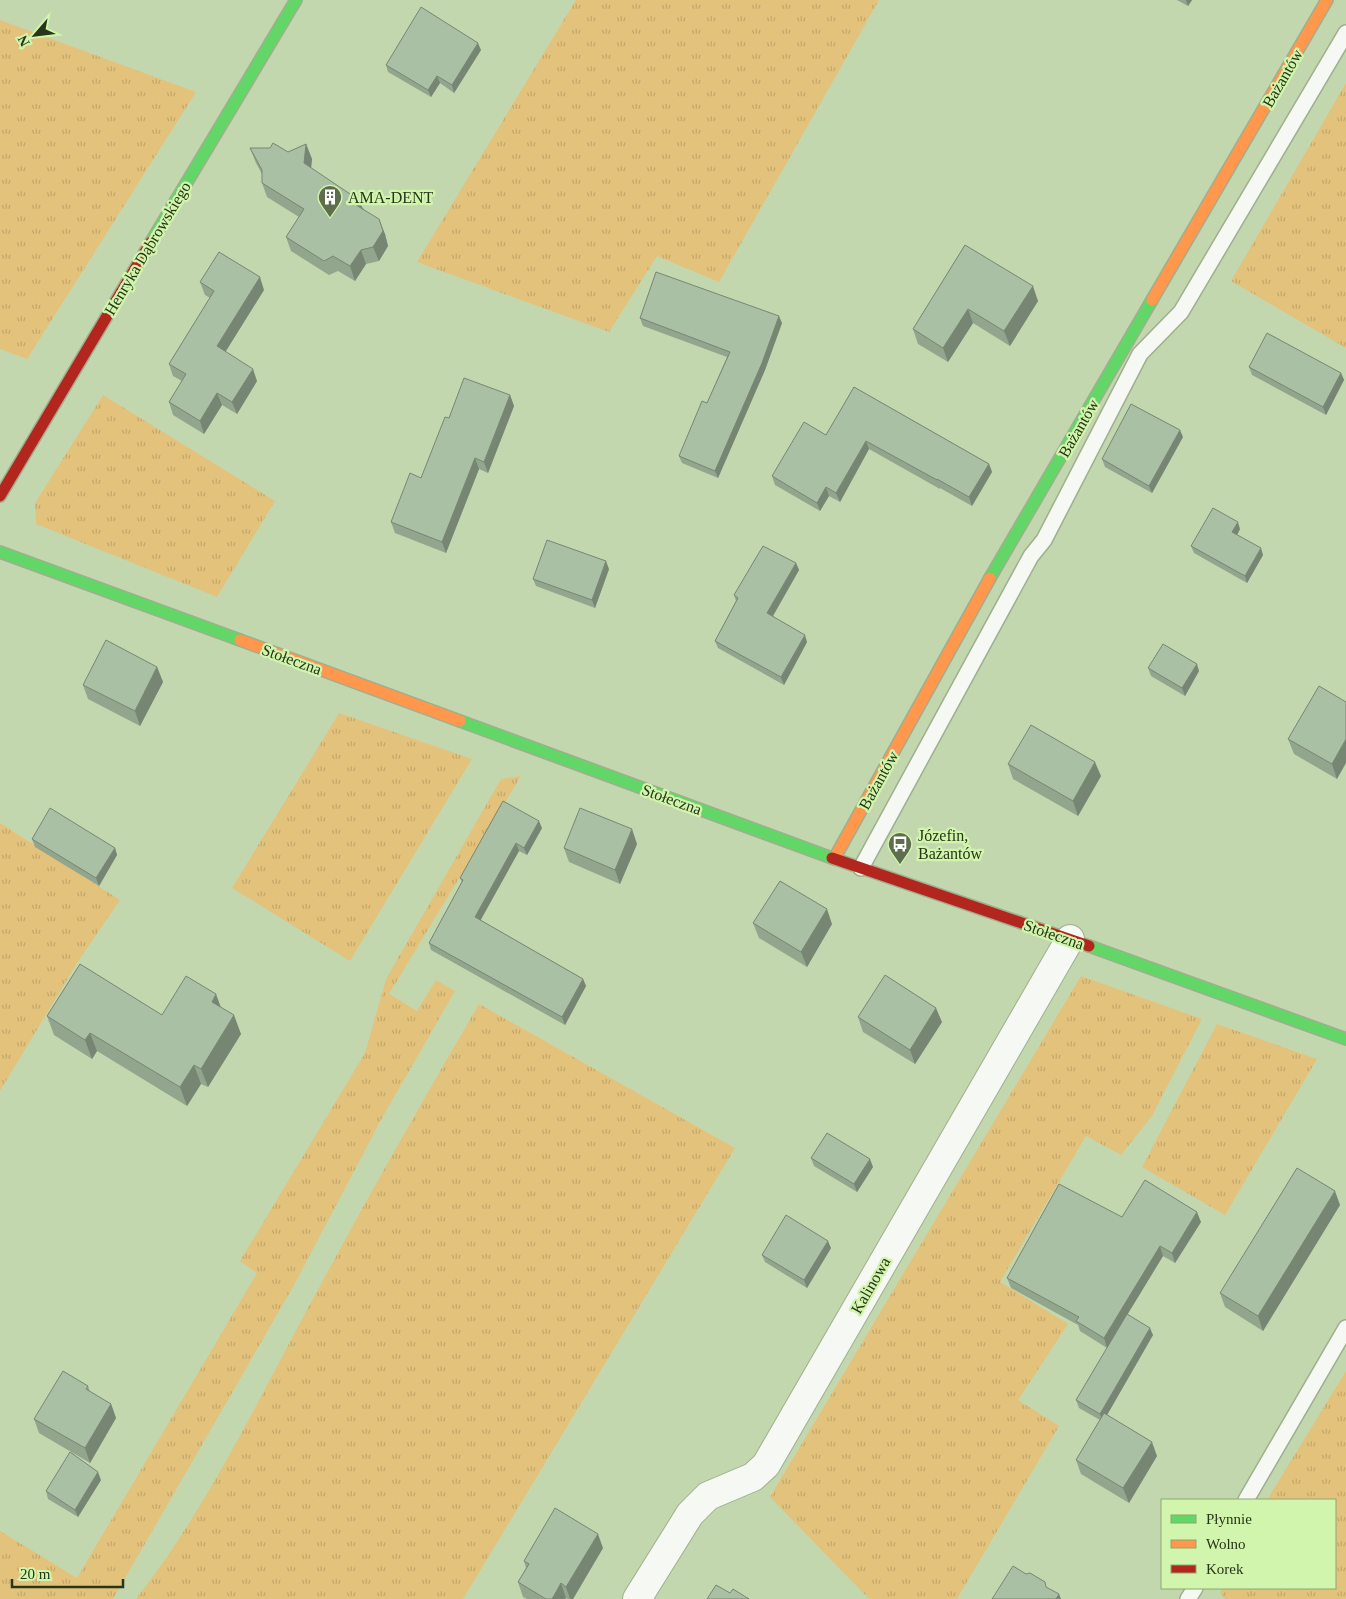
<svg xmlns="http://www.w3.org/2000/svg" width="1346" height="1599" viewBox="0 0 1346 1599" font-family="Georgia,serif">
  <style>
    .grass { fill: url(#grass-tufts) }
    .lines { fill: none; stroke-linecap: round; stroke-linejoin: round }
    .lane-casing { stroke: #9fae8f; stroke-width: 18 }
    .street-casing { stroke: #9fae8f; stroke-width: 30 }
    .fast-casing { stroke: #9fae8f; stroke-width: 14 }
    .slow-casing { stroke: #9fae8f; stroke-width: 14 }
    .jam-casing { stroke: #9fae8f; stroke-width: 14 }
    .lane { stroke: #f6f9f3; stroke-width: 15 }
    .street { stroke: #f6f9f3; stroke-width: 28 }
    .fast { stroke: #63d668; stroke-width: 11 }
    .slow { stroke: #ff974d; stroke-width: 11 }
    .jam { stroke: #b3261e; stroke-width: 11 }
    .wall { fill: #92a58d }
    .shaded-wall { fill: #778673 }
    .building { fill: #aac0a4; stroke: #778673 }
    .labels { text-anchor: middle; stroke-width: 4.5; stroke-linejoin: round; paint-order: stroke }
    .street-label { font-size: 16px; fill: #273518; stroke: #d1f5ac }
    .poi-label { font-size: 16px; fill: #273518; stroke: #d1f5ac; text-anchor: start }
  </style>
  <defs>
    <pattern id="grass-tufts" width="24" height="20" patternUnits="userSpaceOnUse" patternTransform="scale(1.25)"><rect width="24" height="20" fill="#e3c27c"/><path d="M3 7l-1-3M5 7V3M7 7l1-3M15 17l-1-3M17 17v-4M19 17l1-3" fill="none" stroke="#c3a76a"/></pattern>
  </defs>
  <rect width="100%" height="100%" fill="#c3d7af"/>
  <!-- grass -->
  <path class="grass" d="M 576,0 L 879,0 L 719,282 L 657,256 L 609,332 L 417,262 Z
    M 0,20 L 196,92 L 27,359 L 0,349 Z
    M 1346,83 L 1346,348 L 1231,281 Z
    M 103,395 L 275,501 L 217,597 L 36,524 L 35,503 Z
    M 339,713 L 472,759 L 350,961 L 232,888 Z
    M 521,776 L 389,994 L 417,1011 L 436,980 L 455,991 L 382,1118 L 293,1287 L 113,1599 L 0,1599 L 0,1531 L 77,1578 L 257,1273 L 240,1261 L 365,1053 L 386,979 L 501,779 Z
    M 0,823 L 120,900 L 79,960 L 0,1091 Z
    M 1081,976 L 1202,1019 L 1152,1116 L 1121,1155 L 1086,1136 L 1000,1282 L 1068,1324 L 1018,1400 L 1059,1426 L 957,1599 L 869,1599 L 770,1497 Z
    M 479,1004 L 735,1148 L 463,1599 L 136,1599 C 205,1511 254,1408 307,1310 C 362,1207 420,1105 479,1004 Z
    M 1217,1024 L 1317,1059 L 1225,1215 L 1142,1167 Z
    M 1346,1371 L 1346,1599 L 1226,1599 L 1222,1597 L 1221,1588 L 1335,1588 L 1335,1500 L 1267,1500 Z"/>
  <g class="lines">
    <!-- lane casing -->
    <g class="lane-casing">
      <path id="lane" d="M 861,868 L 1031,556 L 1044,540 L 1140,354 L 1181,312 L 1346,33
        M 1246,1500 L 1346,1328
        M 1188,1599 L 1195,1588"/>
    </g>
    <!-- street casing -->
    <g class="street-casing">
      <path id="street" d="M 637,1599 L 690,1514 L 708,1496 L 753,1477 L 766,1465 L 1070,939"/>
    </g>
    <!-- fast casing -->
    <g class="fast-casing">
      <path id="fast" d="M 151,242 L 296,0
        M 0,552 L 240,640
        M 990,578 L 1152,300
        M 460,721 L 832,858
        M 1089,946 L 1346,1039"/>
    </g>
    <!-- slow casing -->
    <g class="slow-casing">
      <path id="slow" d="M 1152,300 L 1327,0
        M 240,640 L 460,721
        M 834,859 L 990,578"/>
    </g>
    <!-- jam casing -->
    <g class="jam-casing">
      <path id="jam" d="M 0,496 L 151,242
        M 832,858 L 1089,946"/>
    </g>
    <!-- lane -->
    <use href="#lane" class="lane"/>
    <!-- street -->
    <use href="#street" class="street"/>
    <!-- fast -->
    <use href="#fast" class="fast"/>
    <!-- slow -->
    <use href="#slow" class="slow"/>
    <!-- jam -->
    <use href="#jam" class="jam"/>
  </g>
  <!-- wall -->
  <path class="wall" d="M 1177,0 L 1192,0 L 1188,6 Z
    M 481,50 L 454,93 L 440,83 L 431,97 L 388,72 L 386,65 Z
    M 306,144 L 312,159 L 311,168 L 363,208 L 385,234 L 388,246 L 379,261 L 366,264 L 355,281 L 338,271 L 329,275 L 291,251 L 286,237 L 299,217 L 267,197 L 262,183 L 262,174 L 256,163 L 250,148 L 288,152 Z
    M 965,245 L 1038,301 L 1010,346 L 973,323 L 948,362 L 918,344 L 913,329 Z
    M 200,282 L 264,290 L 225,352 L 257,381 L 237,414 L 222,405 L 204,434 L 173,415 L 169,402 L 182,381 L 173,376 L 169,364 L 210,298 L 205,295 Z
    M 640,318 L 782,323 L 765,370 L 718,478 L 682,463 L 679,456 L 707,403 L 727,357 L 643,326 Z
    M 1249,367 L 1341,373 L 1344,380 L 1326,415 L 1252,375 Z
    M 854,387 L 989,464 L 992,472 L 972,506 L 940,488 L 940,489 L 869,449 L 840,502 L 829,496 L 820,511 L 775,485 L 772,476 L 826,435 Z
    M 510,395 L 514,406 L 488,473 L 479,469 L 446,553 L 395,533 L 391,522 L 421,478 L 449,418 Z
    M 1183,437 L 1152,493 L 1105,467 L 1102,459 Z
    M 1240,529 L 1237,535 L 1263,555 L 1247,583 L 1194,553 L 1191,546 Z
    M 796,563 L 799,570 L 773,616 L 807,642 L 784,685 L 718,648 L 715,641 L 736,601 L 734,595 Z
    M 609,569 L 595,608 L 536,586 L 533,579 Z
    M 157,667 L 163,682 L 140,726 L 88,699 L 83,685 Z
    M 1148,668 L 1199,671 L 1185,696 L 1151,676 Z
    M 1346,702 L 1337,779 L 1294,754 L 1288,739 Z
    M 1008,764 L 1101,776 L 1078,816 L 1013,779 Z
    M 542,828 L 527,855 L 519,851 L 480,920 L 583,979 L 586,986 L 565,1025 L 431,950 L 429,943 L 462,882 L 460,878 Z
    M 32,839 L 115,848 L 117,855 L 99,886 L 35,847 Z
    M 637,844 L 620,884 L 569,862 L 564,848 Z
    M 753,923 L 832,924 L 807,967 L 759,938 Z
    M 221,1007 L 241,1034 L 208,1087 L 201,1084 L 187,1106 L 97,1051 L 92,1059 L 54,1035 L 47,1016 L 162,1015 Z
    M 858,1017 L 942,1022 L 915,1064 L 863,1032 Z
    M 811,1158 L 873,1167 L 857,1192 L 814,1166 Z
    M 1340,1205 L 1263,1331 L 1225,1307 L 1220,1293 Z
    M 1122,1217 L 1201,1222 L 1175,1263 L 1163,1256 L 1127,1315 L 1153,1335 L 1107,1415 L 1157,1456 L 1129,1503 L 1081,1474 L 1076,1460 L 1100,1420 L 1079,1408 L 1076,1400 L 1107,1348 L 1080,1331 L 1078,1325 L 1011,1288 L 1007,1278 Z
    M 831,1248 L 807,1288 L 765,1262 L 762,1255 Z
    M 88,1386 L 90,1392 L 111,1404 L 116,1418 L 90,1463 L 39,1433 L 34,1419 Z
    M 101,1480 L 78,1517 L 48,1499 L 46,1491 Z
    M 603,1548 L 573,1599 L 568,1599 L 566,1598 L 565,1599 L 527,1599 L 523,1597 L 518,1582 L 526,1568 L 524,1561 Z"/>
  <!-- shaded-wall -->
  <path class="shaded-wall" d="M 1186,0 L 1192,0 L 1188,6 Z
    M 478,43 L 481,50 L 454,93 L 452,85 Z
    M 437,76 L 440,83 L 431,97 L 428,90 Z
    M 306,144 L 312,159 L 310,178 L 304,163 Z
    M 359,200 L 365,214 L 356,205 Z
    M 379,219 L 385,234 L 388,246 L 379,261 L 373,247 Z
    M 361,250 L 366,264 L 355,281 L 350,266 Z
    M 260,277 L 264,290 L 221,359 L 217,346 Z
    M 1033,286 L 1038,301 L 1010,346 L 1004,331 Z
    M 968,309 L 973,323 L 948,362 L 943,348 Z
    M 779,316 L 782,323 L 765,370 L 718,478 L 715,471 Z
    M 253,369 L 257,381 L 237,414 L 232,402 Z
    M 1341,373 L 1344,380 L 1326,415 L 1323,407 Z
    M 217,393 L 222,405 L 204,434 L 200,421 Z
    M 510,395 L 514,406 L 488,473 L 484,462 Z
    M 1180,430 L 1183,437 L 1152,493 L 1149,486 Z
    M 866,441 L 869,449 L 840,502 L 836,493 Z
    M 475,458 L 479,469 L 446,553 L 442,542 Z
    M 989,464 L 992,472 L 972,506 L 969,497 Z
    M 826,487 L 829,496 L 820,511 L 817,503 Z
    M 1238,522 L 1240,529 L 1235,539 L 1232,532 Z
    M 1261,548 L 1263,555 L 1247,583 L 1245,576 Z
    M 606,561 L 609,569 L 595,608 L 592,600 Z
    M 796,563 L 799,570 L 770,621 L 767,613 Z
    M 805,635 L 807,642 L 784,685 L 781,677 Z
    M 1197,664 L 1199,671 L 1185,696 L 1182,688 Z
    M 157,667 L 163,682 L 140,726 L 135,711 Z
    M 1346,739 L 1346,763 L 1337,779 L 1332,764 Z
    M 1095,762 L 1101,776 L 1078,816 L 1073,801 Z
    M 539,821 L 542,828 L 527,855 L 524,848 Z
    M 632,829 L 637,844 L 620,884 L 615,870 Z
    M 516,843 L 519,851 L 478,925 L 475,917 Z
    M 115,848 L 117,855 L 99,886 L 96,878 Z
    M 827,909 L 832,924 L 807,967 L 801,952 Z
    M 583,979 L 586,986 L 565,1025 L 562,1017 Z
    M 216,994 L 223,1013 L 212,1002 Z
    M 936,1008 L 942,1022 L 915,1064 L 910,1050 Z
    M 234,1015 L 241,1034 L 208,1087 L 201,1069 Z
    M 90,1033 L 97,1051 L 92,1059 L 85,1040 Z
    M 194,1065 L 201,1084 L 187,1106 L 180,1087 Z
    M 870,1159 L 873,1167 L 857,1192 L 854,1184 Z
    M 1335,1191 L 1340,1205 L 1263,1331 L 1258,1316 Z
    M 1197,1212 L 1201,1222 L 1175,1263 L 1172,1253 Z
    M 828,1241 L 831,1248 L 807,1288 L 804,1280 Z
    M 1160,1246 L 1163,1256 L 1107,1348 L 1104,1338 Z
    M 1150,1328 L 1153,1335 L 1103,1422 L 1100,1414 Z
    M 111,1404 L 116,1418 L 90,1463 L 85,1448 Z
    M 1152,1442 L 1157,1456 L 1129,1503 L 1123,1488 Z
    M 98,1472 L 101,1480 L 78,1517 L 75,1510 Z
    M 598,1534 L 603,1548 L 573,1599 L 570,1599 L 566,1587 Z
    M 561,1583 L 566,1598 L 565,1599 L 552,1599 Z
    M 1059,1594 L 1061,1599 L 1056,1599 Z"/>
  <!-- building -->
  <path class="building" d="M 421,7 L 478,43 L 452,85 L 437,76 L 428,90 L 386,65 Z
    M 273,143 L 288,152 L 306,144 L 304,163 L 359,200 L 356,205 L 379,219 L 383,231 L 373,247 L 361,250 L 350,266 L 333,256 L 324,261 L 286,237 L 304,209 L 262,183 L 262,170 L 250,148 L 270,148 Z
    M 965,245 L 1033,286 L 1004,331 L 968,309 L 943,348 L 913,329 Z
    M 219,252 L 260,277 L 217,346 L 253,369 L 232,402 L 217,393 L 200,421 L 169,402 L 186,374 L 169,364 L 214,291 L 200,282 Z
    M 656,272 L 779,316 L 762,363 L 715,471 L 679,456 L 702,401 L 707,403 L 730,352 L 640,318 Z
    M 1267,333 L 1341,373 L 1323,407 L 1249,367 Z
    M 464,378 L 510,395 L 484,462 L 475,458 L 442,542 L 391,522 L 410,473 L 421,478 L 445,417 L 449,418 Z
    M 854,387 L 989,464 L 969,497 L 937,479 L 937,480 L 866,441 L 836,493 L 826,487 L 817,503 L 772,476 L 804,422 L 826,435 Z
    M 1131,404 L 1180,430 L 1149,486 L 1102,459 Z
    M 1213,508 L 1238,522 L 1232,532 L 1261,548 L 1245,576 L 1191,546 Z
    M 547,540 L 606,561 L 592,600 L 533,579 Z
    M 763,546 L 796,563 L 767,613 L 805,635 L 781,677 L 715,641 L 738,598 L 734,595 Z
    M 106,640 L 157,667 L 135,711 L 83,685 Z
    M 1163,644 L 1197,664 L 1182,688 L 1148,668 Z
    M 1319,686 L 1346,702 L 1346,739 L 1332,764 L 1288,739 Z
    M 1031,725 L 1095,762 L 1073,801 L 1008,764 Z
    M 503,801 L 539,821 L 524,848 L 516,843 L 475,917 L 583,979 L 562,1017 L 429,943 L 463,880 L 460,878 Z
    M 50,808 L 115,848 L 96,878 L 32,839 Z
    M 580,808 L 632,829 L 615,870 L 564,848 Z
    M 780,881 L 827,909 L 801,952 L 753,923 Z
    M 80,964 L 162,1015 L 186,976 L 216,994 L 212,1002 L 234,1015 L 201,1069 L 194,1065 L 180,1087 L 90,1033 L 85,1040 L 47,1016 Z
    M 885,975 L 936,1008 L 910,1050 L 858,1017 Z
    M 827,1133 L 870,1159 L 854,1184 L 811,1158 Z
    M 1297,1168 L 1335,1191 L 1258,1316 L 1220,1293 Z
    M 1145,1180 L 1197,1212 L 1172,1253 L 1160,1246 L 1104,1338 L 1076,1321 L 1079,1317 L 1007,1278 L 1059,1184 L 1122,1217 Z
    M 786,1215 L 828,1241 L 804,1280 L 762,1255 Z
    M 1127,1314 L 1150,1328 L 1100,1414 L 1076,1400 Z
    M 63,1371 L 88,1386 L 86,1389 L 111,1404 L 85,1448 L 34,1419 Z
    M 1104,1413 L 1152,1442 L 1123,1488 L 1076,1460 Z
    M 70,1452 L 98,1472 L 75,1510 L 46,1491 Z
    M 555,1508 L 598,1534 L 566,1587 L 561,1583 L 552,1599 L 546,1599 L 518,1582 L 529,1564 L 524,1561 Z
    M 1013,1566 L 1026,1574 L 1030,1573 L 1045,1582 L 1046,1587 L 1059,1594 L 1056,1599 L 992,1599 Z
    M 716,1585 L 730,1593 L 733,1589 L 749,1599 L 707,1599 Z"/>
  <!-- icons -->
  <defs>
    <g id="building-pin" transform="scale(1.25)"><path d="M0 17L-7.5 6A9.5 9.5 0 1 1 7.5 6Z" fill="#5e6e4d" stroke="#d1f5ac"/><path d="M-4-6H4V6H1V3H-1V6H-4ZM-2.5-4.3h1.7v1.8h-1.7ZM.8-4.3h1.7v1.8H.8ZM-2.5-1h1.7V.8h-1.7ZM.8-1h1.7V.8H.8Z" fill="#fff"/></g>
    <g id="bus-pin" transform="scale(1.25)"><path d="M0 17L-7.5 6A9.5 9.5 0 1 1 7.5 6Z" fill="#5e6e4d" stroke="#d1f5ac"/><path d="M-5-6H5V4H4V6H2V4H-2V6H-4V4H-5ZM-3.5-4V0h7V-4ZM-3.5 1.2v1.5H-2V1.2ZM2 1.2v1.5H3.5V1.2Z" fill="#fff"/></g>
  </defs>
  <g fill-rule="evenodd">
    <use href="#building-pin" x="330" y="197"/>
    <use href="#bus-pin" x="900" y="844"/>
  </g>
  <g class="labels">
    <!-- street labels -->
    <g class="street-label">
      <text transform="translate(1282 78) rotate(-60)" y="6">Bażantów</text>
      <text transform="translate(147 248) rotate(-59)" y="6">Henryka Dąbrowskiego</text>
      <text transform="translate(1078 428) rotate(-60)" y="6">Bażantów</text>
      <text transform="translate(292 659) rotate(20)" y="6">Stołeczna</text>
      <text transform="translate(878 780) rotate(-61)" y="6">Bażantów</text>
      <text transform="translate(672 799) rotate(20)" y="6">Stołeczna</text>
      <text transform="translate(1054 934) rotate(19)" y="6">Stołeczna</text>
      <text transform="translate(870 1285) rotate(-60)" y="6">Kalinowa</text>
    </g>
    <!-- poi labels -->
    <g class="poi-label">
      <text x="348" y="203">AMA-DENT</text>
      <text x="918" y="841">Józefin,<tspan x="918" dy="18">Bażantów</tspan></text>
    </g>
  </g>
  <!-- legend -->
  <rect x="1161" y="1499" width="175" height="90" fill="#d1f5ac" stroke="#8da871"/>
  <rect x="1171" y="1515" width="25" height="8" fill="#63d668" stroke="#8da871"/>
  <text x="1206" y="1524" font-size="15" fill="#273518">Płynnie</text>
  <rect x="1171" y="1540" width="25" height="8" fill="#ff974d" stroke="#8da871"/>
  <text x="1206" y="1549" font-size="15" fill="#273518">Wolno</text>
  <rect x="1171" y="1565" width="25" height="8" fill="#b3261e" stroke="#8da871"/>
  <text x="1206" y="1574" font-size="15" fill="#273518">Korek</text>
  <!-- north arrow -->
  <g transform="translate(35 35) rotate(242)" stroke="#d1f5ac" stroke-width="4" paint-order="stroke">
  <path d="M0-4L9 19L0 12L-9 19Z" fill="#273518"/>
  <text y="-8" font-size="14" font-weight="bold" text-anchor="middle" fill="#273518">N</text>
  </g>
  <!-- scale -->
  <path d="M12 1579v8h111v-8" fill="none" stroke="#273518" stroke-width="2.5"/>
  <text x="20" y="1579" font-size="15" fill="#273518" stroke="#d1f5ac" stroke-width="4" paint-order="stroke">20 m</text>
</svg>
